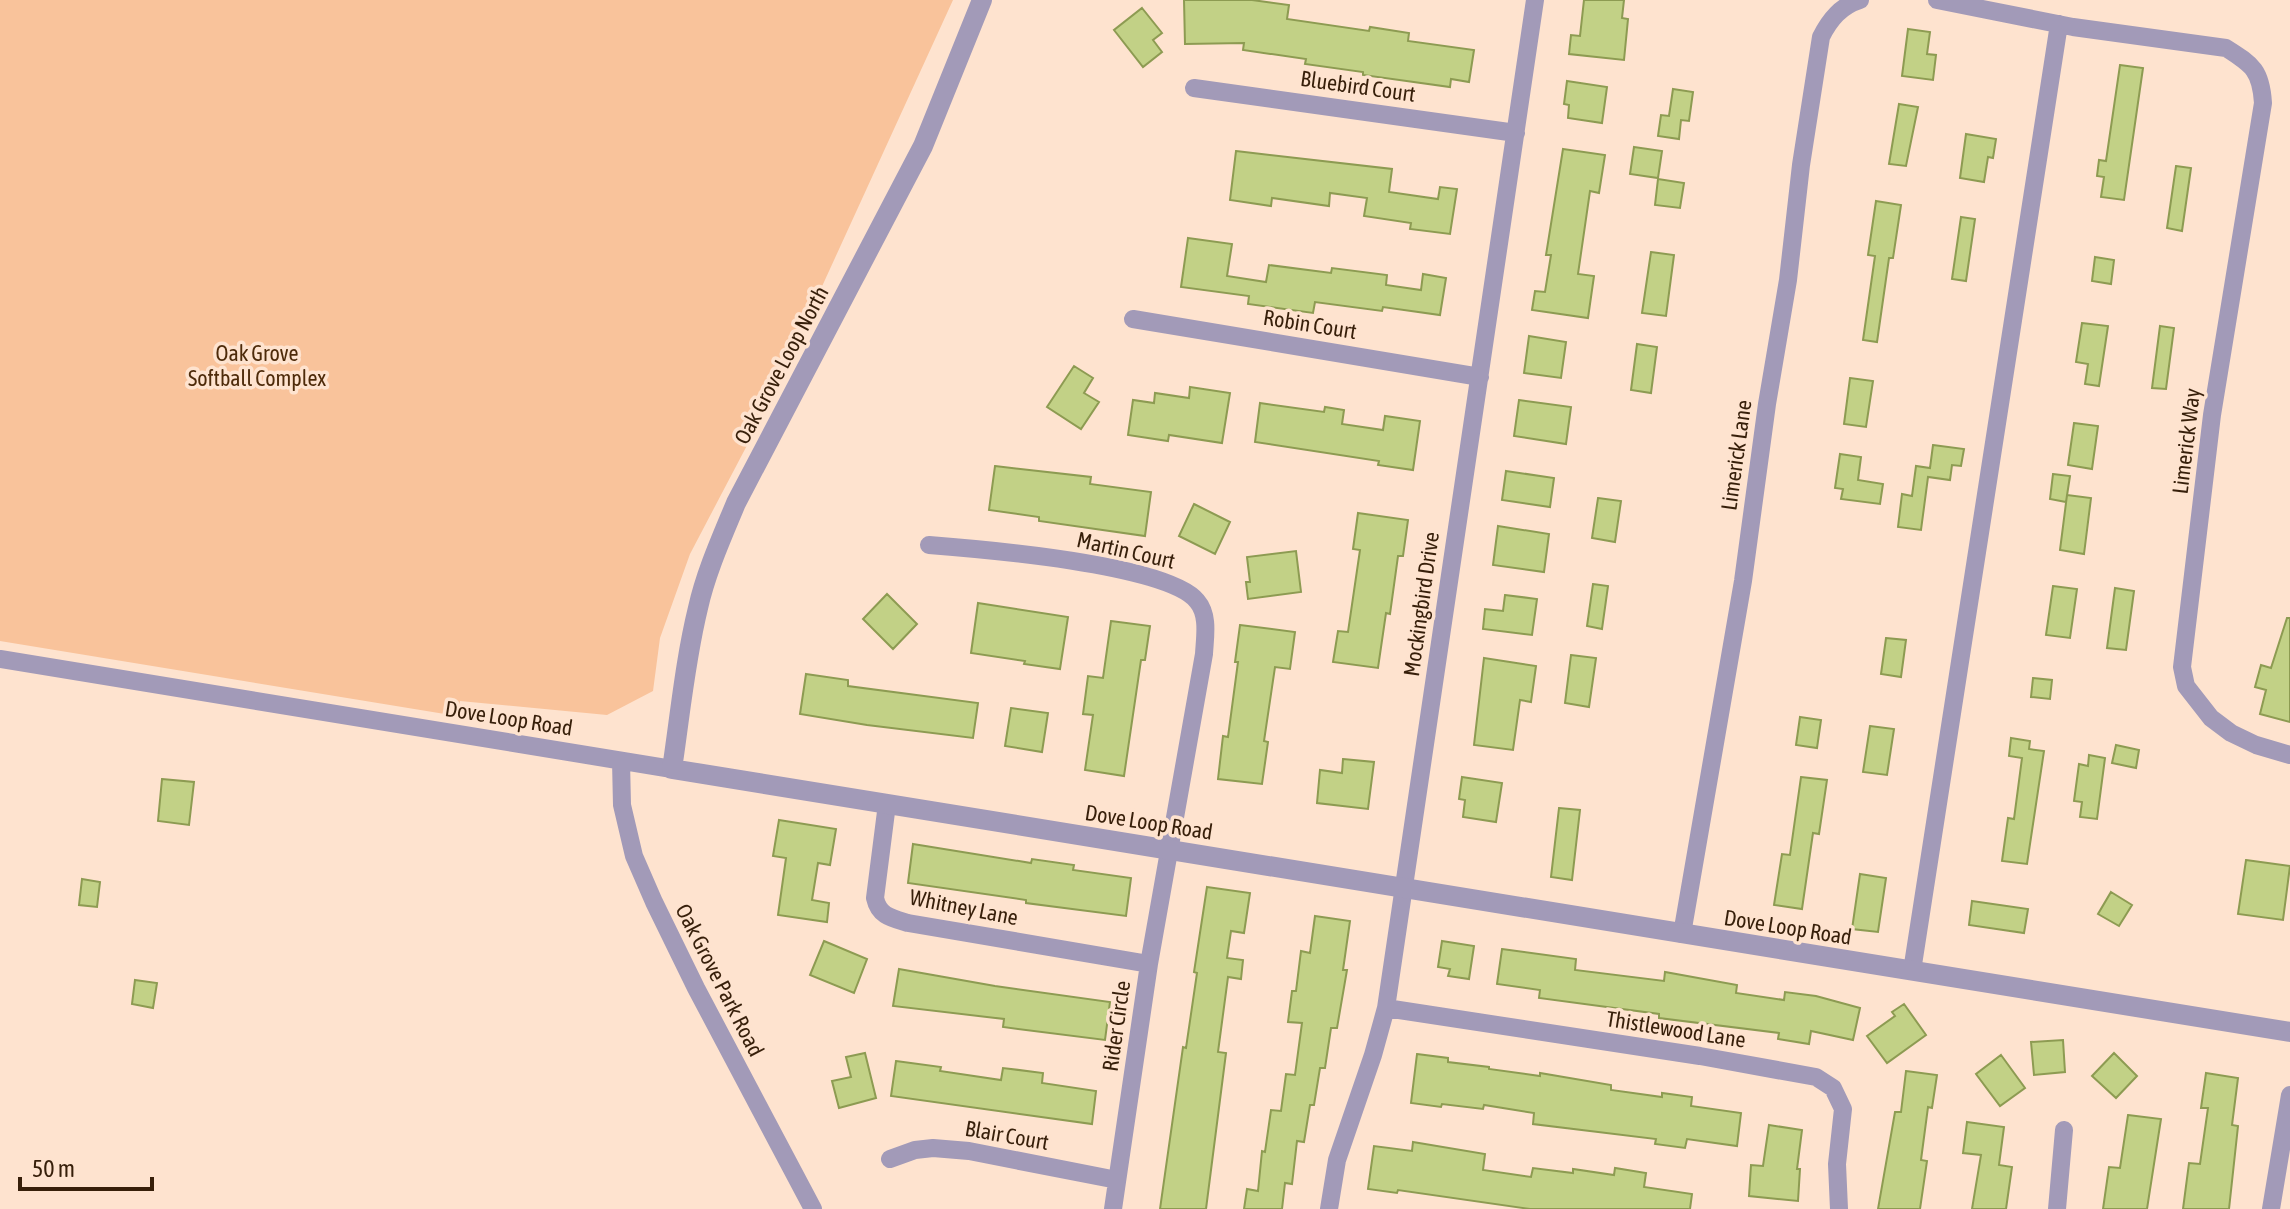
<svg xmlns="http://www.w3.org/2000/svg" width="2290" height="1209" viewBox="0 0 2290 1209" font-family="'Asap Condensed',sans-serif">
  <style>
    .green { fill: #f9c39b }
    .building { fill: #c2d186; stroke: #8d9b52; stroke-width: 2 }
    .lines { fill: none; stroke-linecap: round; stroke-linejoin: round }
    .minor { stroke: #a29ab8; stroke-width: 18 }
    .tertiary { stroke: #a29ab8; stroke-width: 20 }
    .labels { text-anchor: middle; stroke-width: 7; stroke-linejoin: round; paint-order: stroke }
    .street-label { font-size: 22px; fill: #371f0a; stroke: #fee3cf }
    .park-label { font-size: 22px; fill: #4e2b0a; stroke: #fee3cf }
  </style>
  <rect width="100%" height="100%" fill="#fee3cf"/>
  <!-- green -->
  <path class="green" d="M 0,0 L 953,0 L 765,411 L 690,554 L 660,638 L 653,691 L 607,715 L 460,701 L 457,716 L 0,641 Z"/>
  <!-- building -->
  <path class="building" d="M 1184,0 L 1252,0 L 1289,5 L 1287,19 L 1369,31 L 1370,27 L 1409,33 L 1408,41 L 1474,50 L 1469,82 L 1451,79 L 1450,87 L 1363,75 L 1363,72 L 1305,64 L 1306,59 L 1243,50 L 1244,43 L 1185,44 Z
    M 1584,0 L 1624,0 L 1622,18 L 1628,19 L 1624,60 L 1569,54 L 1571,35 L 1580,36 Z
    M 1142,8 L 1162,33 L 1153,40 L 1162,52 L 1143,67 L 1114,30 Z
    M 1908,29 L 1930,32 L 1927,54 L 1936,55 L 1933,80 L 1902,76 Z
    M 2120,65 L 2143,68 L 2124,200 L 2101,197 L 2104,177 L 2097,176 L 2099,160 L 2106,161 Z
    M 1567,81 L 1607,87 L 1602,123 L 1568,118 L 1569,105 L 1564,104 Z
    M 1673,89 L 1693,92 L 1689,121 L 1681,120 L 1679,139 L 1658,136 L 1661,115 L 1669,116 Z
    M 1899,104 L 1918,107 L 1906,166 L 1889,164 Z
    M 1966,134 L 1996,139 L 1993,158 L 1988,157 L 1984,182 L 1960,178 Z
    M 1634,147 L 1662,151 L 1658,178 L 1630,174 Z
    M 1563,149 L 1605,155 L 1599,193 L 1590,191 L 1578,274 L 1594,276 L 1588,318 L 1532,310 L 1535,291 L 1545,292 L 1551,255 L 1546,255 Z
    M 1236,151 L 1392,169 L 1389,192 L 1438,199 L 1440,187 L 1457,189 L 1450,234 L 1410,229 L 1411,223 L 1364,216 L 1367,198 L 1330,193 L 1329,206 L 1272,198 L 1271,206 L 1230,200 Z
    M 2176,166 L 2191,168 L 2182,231 L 2167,228 Z
    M 1658,179 L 1684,183 L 1680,208 L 1655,205 Z
    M 1876,201 L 1901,205 L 1893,258 L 1889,258 L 1877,342 L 1863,340 L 1875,256 L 1868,255 Z
    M 1961,217 L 1975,219 L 1966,281 L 1952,279 Z
    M 1188,238 L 1232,244 L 1227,276 L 1266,282 L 1269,265 L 1331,273 L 1332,268 L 1387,275 L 1386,285 L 1421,290 L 1423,274 L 1446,278 L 1440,315 L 1383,307 L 1382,311 L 1315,302 L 1313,313 L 1248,304 L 1249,296 L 1181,287 Z
    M 1651,252 L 1674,255 L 1666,316 L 1642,313 Z
    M 2095,257 L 2114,260 L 2111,284 L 2092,281 Z
    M 2082,323 L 2108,326 L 2099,386 L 2085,384 L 2088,364 L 2076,362 Z
    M 2160,326 L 2174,328 L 2166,389 L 2152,388 Z
    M 1529,336 L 1566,342 L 1561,378 L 1524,373 Z
    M 1637,344 L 1657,347 L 1651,393 L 1631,390 Z
    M 1074,366 L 1093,378 L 1084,393 L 1099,402 L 1081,429 L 1047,407 Z
    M 1850,378 L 1873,381 L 1866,427 L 1844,424 Z
    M 1190,387 L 1230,393 L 1222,443 L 1169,435 L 1168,441 L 1128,435 L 1133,400 L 1154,403 L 1155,393 L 1189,398 Z
    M 1519,400 L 1571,407 L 1566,444 L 1514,436 Z
    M 1260,403 L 1324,412 L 1325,407 L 1344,410 L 1342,424 L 1383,430 L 1385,416 L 1420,421 L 1413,470 L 1378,465 L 1379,461 L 1255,442 Z
    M 2074,423 L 2098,426 L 2092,469 L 2068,465 Z
    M 1933,445 L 1964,449 L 1961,466 L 1952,465 L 1950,480 L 1928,477 L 1921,530 L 1898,527 L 1902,494 L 1912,496 L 1916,466 L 1930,468 Z
    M 1840,454 L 1861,457 L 1858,480 L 1883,484 L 1880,504 L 1841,499 L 1843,489 L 1835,488 Z
    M 995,466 L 1091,477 L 1090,484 L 1151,492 L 1145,536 L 1039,521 L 1039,517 L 989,510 Z
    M 1506,471 L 1554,478 L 1550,507 L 1502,500 Z
    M 2053,474 L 2070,476 L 2066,502 L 2050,499 Z
    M 2067,495 L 2091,498 L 2084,554 L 2060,550 Z
    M 1598,498 L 1621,501 L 1615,542 L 1592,538 Z
    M 1194,504 L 1230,522 L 1215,554 L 1179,536 Z
    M 1358,513 L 1408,520 L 1403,556 L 1398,556 L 1390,614 L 1386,613 L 1378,668 L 1333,662 L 1338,631 L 1348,632 L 1360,550 L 1353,549 Z
    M 1498,526 L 1549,534 L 1544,572 L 1493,565 Z
    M 1296,551 L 1301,592 L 1248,599 L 1246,582 L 1250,582 L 1247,557 Z
    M 1593,584 L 1608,586 L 1602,629 L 1587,626 Z
    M 2053,586 L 2077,589 L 2070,638 L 2046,635 Z
    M 2115,588 L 2134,591 L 2126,650 L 2107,648 Z
    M 887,594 L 917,624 L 893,649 L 863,619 Z
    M 1505,595 L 1537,599 L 1532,635 L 1483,629 L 1485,609 L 1503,611 Z
    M 978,603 L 1068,617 L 1060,669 L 1024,664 L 1025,661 L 971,653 Z
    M 2287,618 L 2290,618 L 2290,722 L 2260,714 L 2266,690 L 2255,687 L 2261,665 L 2271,668 Z
    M 1111,621 L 1150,626 L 1145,660 L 1141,660 L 1124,776 L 1085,770 L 1093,715 L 1083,714 L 1088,676 L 1103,678 Z
    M 1240,625 L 1295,632 L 1290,669 L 1275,667 L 1264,741 L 1268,742 L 1262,784 L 1218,779 L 1223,736 L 1228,737 L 1238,662 L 1235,662 Z
    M 1886,638 L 1906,640 L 1901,677 L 1881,674 Z
    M 1571,655 L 1596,658 L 1589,707 L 1565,703 Z
    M 1484,658 L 1536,666 L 1531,702 L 1520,700 L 1513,750 L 1474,745 Z
    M 806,674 L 848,680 L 848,686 L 978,703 L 973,738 L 867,725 L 800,714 Z
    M 2033,678 L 2052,680 L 2050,699 L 2031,697 Z
    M 1011,708 L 1048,713 L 1042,752 L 1005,746 Z
    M 1800,717 L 1821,720 L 1817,748 L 1796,745 Z
    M 1870,726 L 1894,729 L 1887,775 L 1863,772 Z
    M 2011,738 L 2030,741 L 2029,749 L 2044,751 L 2027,864 L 2002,861 L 2008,818 L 2014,819 L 2022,758 L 2009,756 Z
    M 2116,745 L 2139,750 L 2136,768 L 2112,763 Z
    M 2089,755 L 2105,758 L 2097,819 L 2080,817 L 2082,802 L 2074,801 L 2079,764 L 2088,766 Z
    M 1343,759 L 1374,762 L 1368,809 L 1317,803 L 1320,770 L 1342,773 Z
    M 1462,777 L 1502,783 L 1496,822 L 1463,817 L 1465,800 L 1459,799 Z
    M 1801,777 L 1827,780 L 1819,834 L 1813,833 L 1802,909 L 1774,905 L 1782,854 L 1790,855 Z
    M 162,779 L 194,782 L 189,825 L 158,821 Z
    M 1559,808 L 1580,810 L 1572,880 L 1551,877 Z
    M 779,820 L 836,829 L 830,865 L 818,863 L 812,900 L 829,903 L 827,922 L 778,915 L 786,858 L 773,856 Z
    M 913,844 L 1031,863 L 1032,859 L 1074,865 L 1073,870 L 1131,878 L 1126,916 L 1026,903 L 1026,900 L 908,883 Z
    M 2246,860 L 2290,866 L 2283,920 L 2238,914 Z
    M 1860,874 L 1886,878 L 1878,932 L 1852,929 Z
    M 82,879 L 100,882 L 97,907 L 79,905 Z
    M 1207,887 L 1250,893 L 1244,933 L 1231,931 L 1227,958 L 1243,960 L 1241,979 L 1228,977 L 1218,1052 L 1226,1053 L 1206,1209 L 1160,1209 L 1183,1047 L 1186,1048 L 1197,973 L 1194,972 Z
    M 2111,892 L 2132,905 L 2119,926 L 2098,914 Z
    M 1972,901 L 2028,909 L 2024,933 L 1969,925 Z
    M 1315,916 L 1350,921 L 1343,970 L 1347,970 L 1337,1028 L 1331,1028 L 1325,1068 L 1320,1068 L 1314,1105 L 1310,1105 L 1304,1142 L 1297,1141 L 1292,1184 L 1285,1183 L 1282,1209 L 1244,1209 L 1247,1189 L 1258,1191 L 1262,1151 L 1265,1152 L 1271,1110 L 1281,1111 L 1286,1074 L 1295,1075 L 1302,1023 L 1288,1022 L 1292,991 L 1296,991 L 1301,951 L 1310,953 Z
    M 824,941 L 867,959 L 854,993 L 810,975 Z
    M 1442,941 L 1474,946 L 1469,979 L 1448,976 L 1450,969 L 1438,967 Z
    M 1502,949 L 1576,959 L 1575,970 L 1664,981 L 1665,972 L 1737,985 L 1736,993 L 1784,1000 L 1785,992 L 1816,996 L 1860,1008 L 1853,1040 L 1811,1031 L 1809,1044 L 1778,1039 L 1779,1033 L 1659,1018 L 1659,1014 L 1539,998 L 1540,990 L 1497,984 Z
    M 899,969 L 995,986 L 1110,1002 L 1105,1040 L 1003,1027 L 1004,1019 L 893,1006 Z
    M 135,980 L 157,983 L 153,1008 L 132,1004 Z
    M 1904,1004 L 1926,1035 L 1887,1063 L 1867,1036 L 1895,1016 L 1892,1012 Z
    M 2063,1040 L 2065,1072 L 2034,1075 L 2031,1042 Z
    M 865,1053 L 876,1098 L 839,1108 L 832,1081 L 851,1077 L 846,1057 Z
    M 2114,1053 L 2137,1076 L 2116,1098 L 2092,1076 Z
    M 1417,1054 L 1448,1058 L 1448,1062 L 1489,1067 L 1489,1069 L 1540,1076 L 1540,1073 L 1611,1085 L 1611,1090 L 1662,1097 L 1662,1093 L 1692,1097 L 1691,1106 L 1741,1113 L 1737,1146 L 1687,1139 L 1685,1148 L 1655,1144 L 1656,1139 L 1533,1124 L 1534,1113 L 1484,1105 L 1483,1109 L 1442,1104 L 1441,1107 L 1411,1103 Z
    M 2001,1055 L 2025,1088 L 2000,1106 L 1976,1074 Z
    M 896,1061 L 941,1067 L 940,1071 L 1001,1080 L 1003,1068 L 1043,1073 L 1042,1083 L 1096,1091 L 1092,1124 L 891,1096 Z
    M 1906,1071 L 1937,1075 L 1932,1108 L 1928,1107 L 1921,1160 L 1927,1161 L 1920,1209 L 1878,1209 L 1895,1112 L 1901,1112 Z
    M 2206,1073 L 2238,1078 L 2232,1125 L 2238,1126 L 2229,1209 L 2183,1209 L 2189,1163 L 2200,1164 L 2208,1108 L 2201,1108 Z
    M 2128,1115 L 2161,1119 L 2147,1209 L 2103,1209 L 2109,1167 L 2120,1168 Z
    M 1967,1122 L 2004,1127 L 1999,1165 L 2012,1167 L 2006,1209 L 1972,1209 L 1981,1155 L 1963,1153 Z
    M 1769,1125 L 1802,1130 L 1797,1169 L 1800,1169 L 1798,1201 L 1749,1196 L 1751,1165 L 1763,1166 Z
    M 1413,1142 L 1485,1154 L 1483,1170 L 1531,1177 L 1533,1168 L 1573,1173 L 1573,1169 L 1614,1175 L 1615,1168 L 1646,1173 L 1644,1187 L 1692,1194 L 1690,1209 L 1530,1209 L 1398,1190 L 1397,1193 L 1368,1189 L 1374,1146 L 1412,1151 Z"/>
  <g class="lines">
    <!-- minor -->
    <path class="minor" d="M 1937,0 L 2073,27 L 2226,48 C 2253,65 2261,71 2263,103 L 2212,415 L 2182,667 L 2186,686 L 2211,718 L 2231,733 L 2256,745 L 2290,755
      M 1194,88 L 1516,133
      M 1133,319 L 1480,377
      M 929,545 C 980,549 1168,564 1197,601 C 1209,615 1205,636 1204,654 L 1149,964 L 1113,1209
      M 0,659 L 672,769
      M 621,761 L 622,805 L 634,856 L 654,902 L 696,988 L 813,1209
      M 887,804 L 875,898 C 879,916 891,918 908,923 L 1149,964
      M 1682,934 L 1743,581 L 1767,404 L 1788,280 L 1801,165 L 1821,37 C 1830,19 1841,6 1860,0
      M 1912,971 L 2059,24
      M 1386,1008 L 1700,1056 L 1816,1077 L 1833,1088 L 1843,1109 L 1837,1164 L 1839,1209
      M 890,1159 L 915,1150 L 933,1148 L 969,1151 L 1117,1180
      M 1329,1209 L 1337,1160 L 1373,1055 L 1386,1008 L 1535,0
      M 2057,1209 L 2064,1130
      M 2271,1209 L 2290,1095"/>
    <!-- tertiary -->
    <path class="tertiary" d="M 982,0 L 923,146 L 736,503 C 722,537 706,572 698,608 C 685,661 680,716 672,769 L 2290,1032"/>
  </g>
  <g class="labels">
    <!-- street labels -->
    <g class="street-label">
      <text transform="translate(1358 86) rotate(8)" y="8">Bluebird Court</text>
      <text transform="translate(1310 324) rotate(9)" y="8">Robin Court</text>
      <text transform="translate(781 365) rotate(-62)" y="8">Oak Grove Loop North</text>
      <text transform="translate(2186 441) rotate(-83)" y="8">Limerick Way</text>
      <text transform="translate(1736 455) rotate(-82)" y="8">Limerick Lane</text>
      <text transform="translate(1126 550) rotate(13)" y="8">Martin Court</text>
      <text transform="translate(1421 604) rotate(-82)" y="8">Mockingbird Drive</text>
      <text transform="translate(509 718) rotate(9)" y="8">Dove Loop Road</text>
      <text transform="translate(1149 822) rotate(9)" y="8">Dove Loop Road</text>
      <text transform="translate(964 907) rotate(11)" y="8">Whitney Lane</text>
      <text transform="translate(1788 927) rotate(9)" y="8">Dove Loop Road</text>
      <text transform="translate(720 980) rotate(63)" y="8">Oak Grove Park Road</text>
      <text transform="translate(1116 1026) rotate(-82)" y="8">Rider Circle</text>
      <text transform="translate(1676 1029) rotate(9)" y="8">Thistlewood Lane</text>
      <text transform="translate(1007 1135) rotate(10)" y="8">Blair Court</text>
    </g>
    <!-- park labels -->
    <g class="park-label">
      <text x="257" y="361">Oak Grove<tspan x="257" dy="25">Softball Complex</tspan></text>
    </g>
  </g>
  <!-- scale -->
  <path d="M20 1177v12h132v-12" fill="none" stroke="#371f0a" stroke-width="4"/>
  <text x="32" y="1177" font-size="24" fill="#371f0a" stroke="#fee3cf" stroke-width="6" paint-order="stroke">50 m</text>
</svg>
